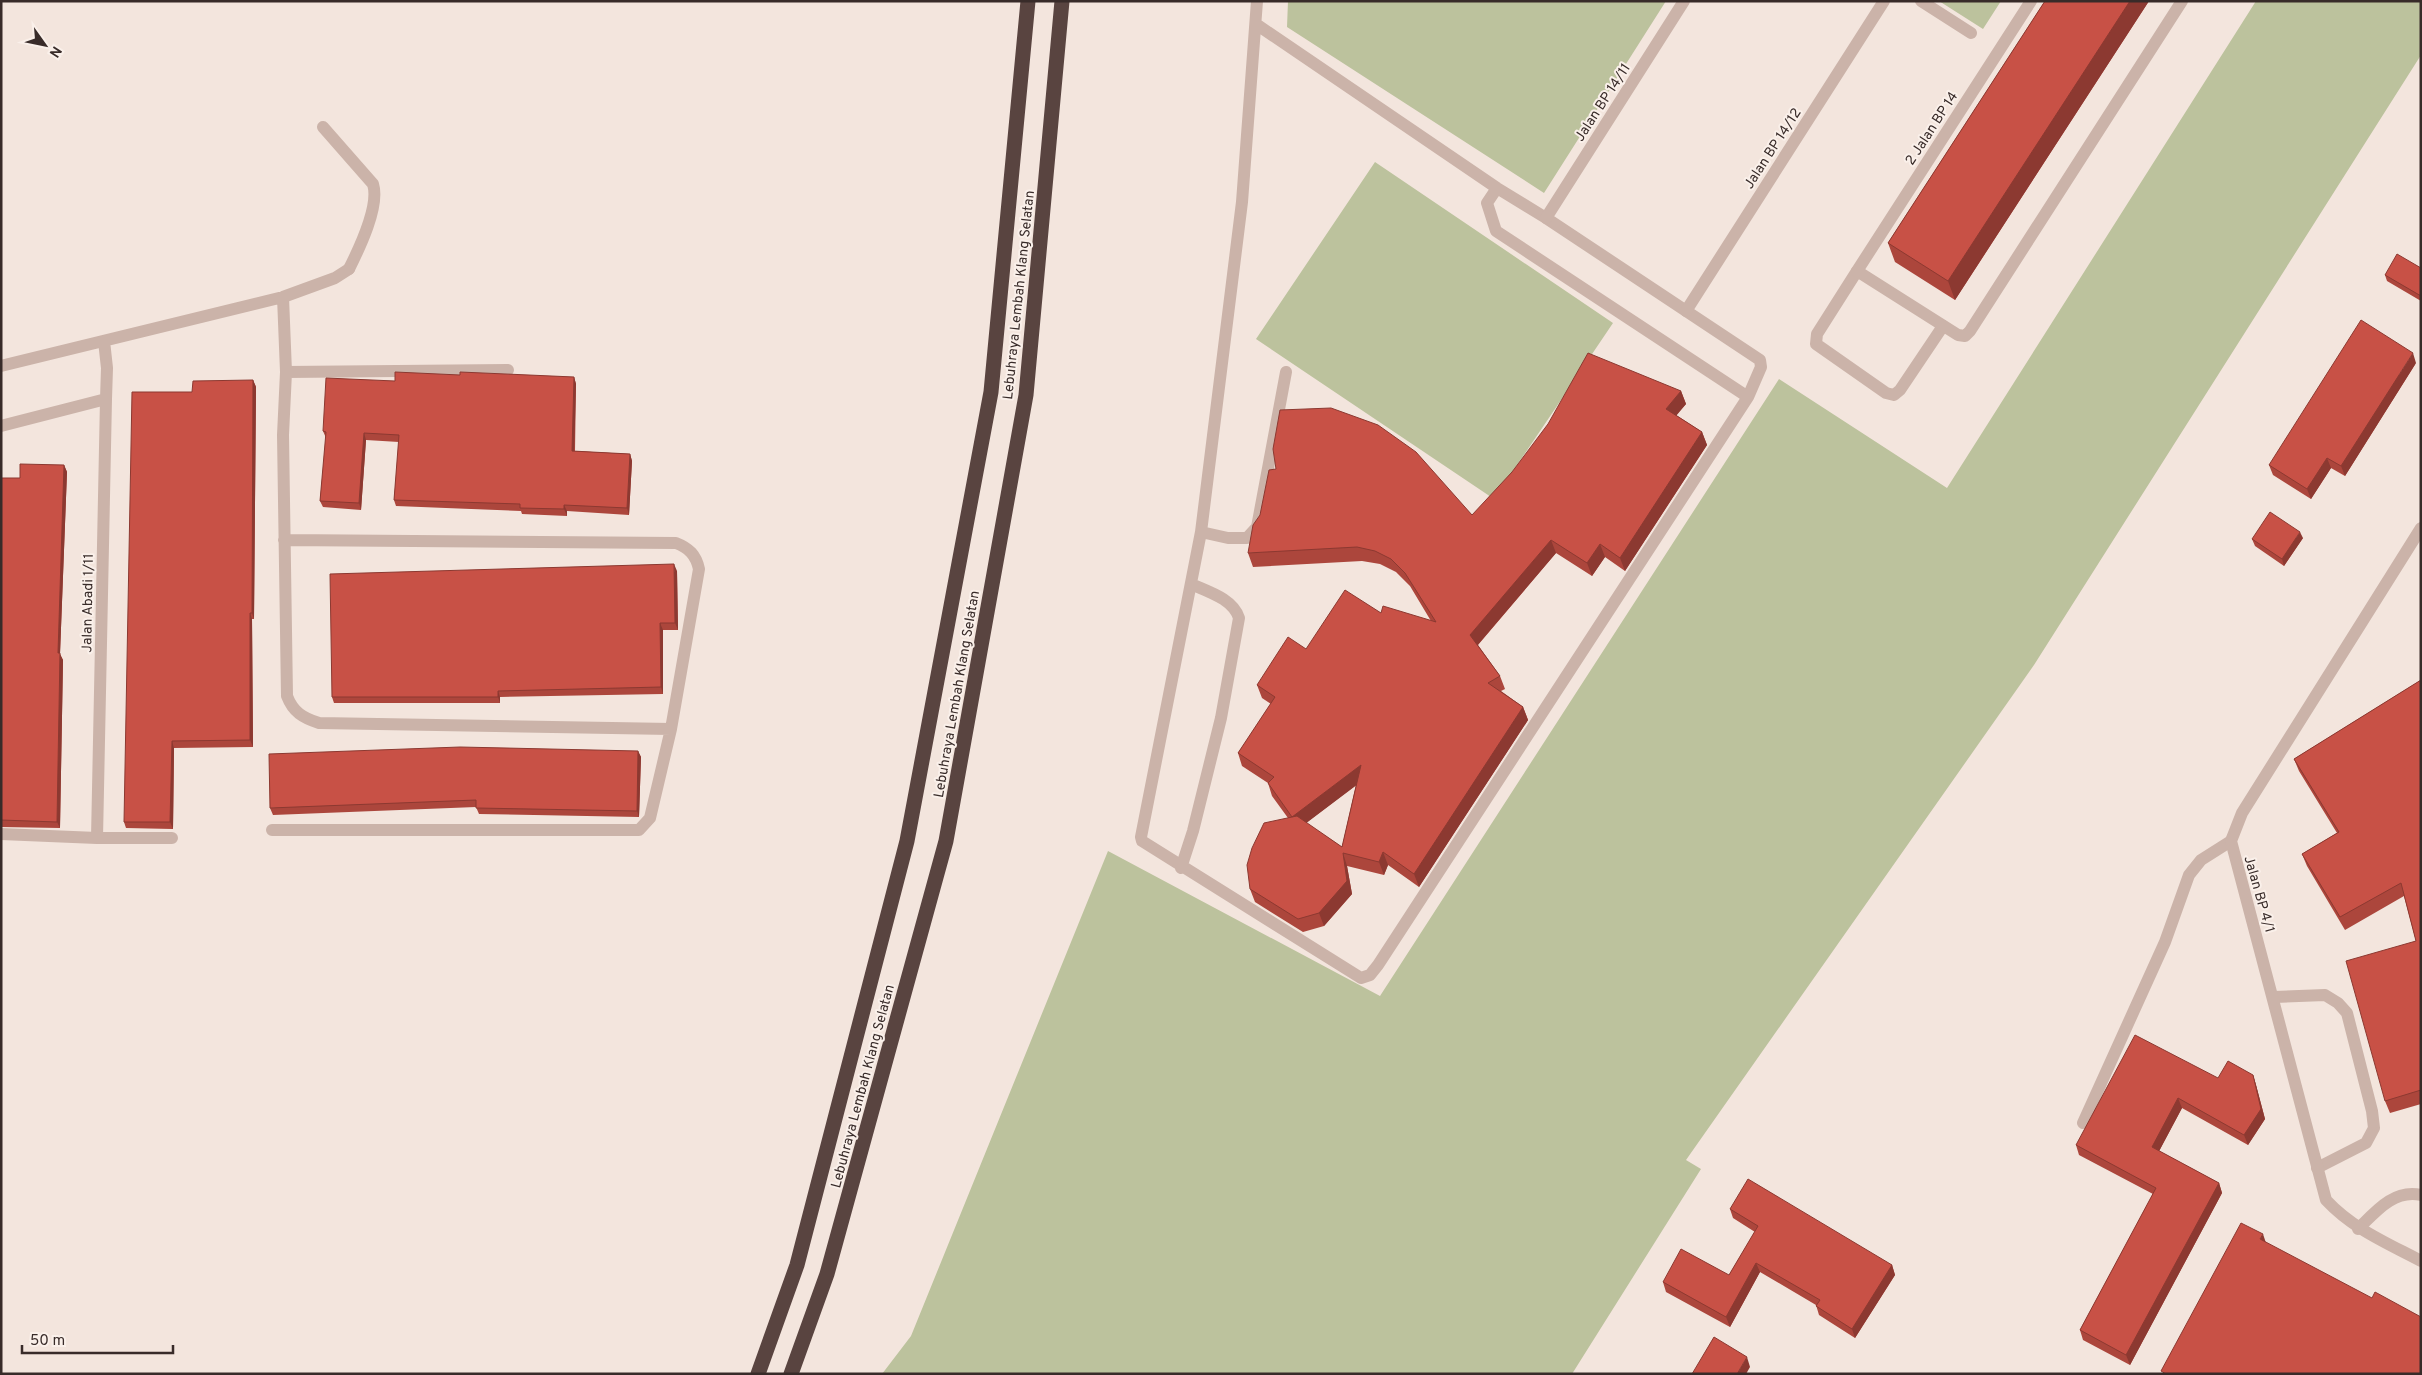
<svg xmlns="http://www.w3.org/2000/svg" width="2422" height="1375" viewBox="0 0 2422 1375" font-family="Overpass,sans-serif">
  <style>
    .green { fill: #bcc29d }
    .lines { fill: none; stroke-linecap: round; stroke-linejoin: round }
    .service { stroke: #cbb3a9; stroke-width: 12 }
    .minor { stroke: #cbb3a9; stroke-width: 12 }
    .motorway { stroke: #594440; stroke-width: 15 }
    .wall { fill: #ac463c; fill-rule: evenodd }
    .shaded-wall { fill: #8c3931 }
    .building { fill: #c85146; stroke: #8c3931; fill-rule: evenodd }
    .labels { text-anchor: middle; stroke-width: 4; stroke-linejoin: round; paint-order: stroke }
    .street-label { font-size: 14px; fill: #382b29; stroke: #faf0ea }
  </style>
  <rect width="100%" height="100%" fill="#f3e5dd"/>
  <!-- green -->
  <path class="green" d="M 1288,1 L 1666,1 L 1544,193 L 1287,27 Z
    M 1939,1 L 2001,1 L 1983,29 Z
    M 2256,1 L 2421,1 L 2421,55 L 2034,665 L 1686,1160 L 1701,1169 L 1572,1374 L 882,1374 L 911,1336 L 1108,851 L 1380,996 L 1779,379 L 1947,488 Z
    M 1375,162 L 1613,323 L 1494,499 L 1256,339 Z"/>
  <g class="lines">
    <!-- service -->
    <path class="service" d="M 1257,1 L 1242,202 L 1201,532 L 1141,837 L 1142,841 L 1361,978 L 1370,975 L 1378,965 L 1748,397 L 1496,231 L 1487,203 L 1497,188
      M 1921,1 L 1971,33
      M 1256,24 L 1497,188 L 1546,218 L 1760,360 L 1761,367 L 1748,397
      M 323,127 L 373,184 C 380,206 359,249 349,269
      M 1857,271 L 1817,334 L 1816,344 L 1886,393 L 1894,395 L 1900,390 L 1943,326
      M 1201,532 L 1228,538 L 1247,538 L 1257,527 L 1286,372
      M 1181,868 L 1193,831 L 1221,718 L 1239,618 C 1233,599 1209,592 1191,584
      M 2274,997 L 2325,995 L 2338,1003 L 2347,1013 L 2372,1111 L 2374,1128 L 2366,1143 L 2317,1168
      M 2083,1123 L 2165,942 L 2189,875 L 2201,860 L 2231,841
      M 2358,1229 C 2376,1211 2394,1189 2421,1195"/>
    <!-- minor -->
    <path class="minor" d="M 2031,1 L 1857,271 L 1958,335 L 1965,336 L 1970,331 L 2182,1
      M 1546,218 L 1684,1
      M 283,297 L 286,372 L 283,435 L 287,696 C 293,712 303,718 319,723 L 671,729
      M 1686,311 L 1884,1
      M 1,366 L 283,297 L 335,278 L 349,269
      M 286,372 L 508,370
      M 1,426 L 106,399
      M 2421,528 L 2242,813 L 2231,841 L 2326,1200 C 2353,1229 2387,1243 2421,1261
      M 272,830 L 639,830 L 650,818 L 671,729 L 699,569 C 696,555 689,548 676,543 L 284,540
      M 1,834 L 97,838 L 172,838
      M 97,838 L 106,399 L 107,368 L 104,341"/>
    <!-- motorway -->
    <path class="motorway" d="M 758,1374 L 797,1265 L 907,841 L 991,392 L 1028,1
      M 791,1374 L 827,1274 L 946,841 L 1026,395 L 1062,1"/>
  </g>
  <!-- wall -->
  <path class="wall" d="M 2045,1 L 2149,1 L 1955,300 L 1895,262 L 1888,243 Z
    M 2421,268 L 2421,301 L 2387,281 L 2385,275 Z
    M 2416,363 L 2345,476 L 2331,468 L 2311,499 L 2273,475 L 2269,465 Z
    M 460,375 L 574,377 L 576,384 L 575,451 L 630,454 L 632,461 L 629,515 L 567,511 L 567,516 L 522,514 L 521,511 L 396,506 L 394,500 L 399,442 L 366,440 L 361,510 L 323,507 L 320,501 L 326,438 L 323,431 L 395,381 Z
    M 253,380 L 256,387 L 254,619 L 252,619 L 253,747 L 174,748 L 173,829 L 126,828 L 124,822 Z
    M 1681,391 L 1686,404 L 1676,415 L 1702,432 L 1707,445 L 1625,571 L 1605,557 L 1592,576 L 1556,553 L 1478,645 L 1500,676 L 1505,689 L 1501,691 L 1523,707 L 1528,720 L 1419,887 L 1388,865 L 1384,875 L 1347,866 L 1352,894 L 1324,926 L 1303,932 L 1255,902 L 1250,889 L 1288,818 L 1272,796 L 1268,783 L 1242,766 L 1238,753 L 1271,704 L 1262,698 L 1257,685 L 1306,649 L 1381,613 L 1431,621 L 1410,586 L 1396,572 L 1380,564 L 1362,561 L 1253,567 L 1248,553 L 1472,515 ZM 1356,785 L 1342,847 L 1306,823 Z
    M 64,465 L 67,472 L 60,654 L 63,660 L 60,828 L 1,827 L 1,478 L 20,478 Z
    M 2303,538 L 2284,566 L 2255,546 L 2252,539 Z
    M 677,571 L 678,630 L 663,630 L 663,694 L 500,697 L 500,703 L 334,703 L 332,697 Z
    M 2421,680 L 2421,1104 L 2390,1113 L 2385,1101 L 2416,941 L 2404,896 L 2345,930 L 2307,866 L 2302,854 L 2337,833 L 2299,771 L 2294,759 Z
    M 638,751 L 641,757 L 639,817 L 479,814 L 476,807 L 273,815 L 270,808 Z
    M 2253,1075 L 2256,1085 L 2265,1119 L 2248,1145 L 2182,1108 L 2159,1151 L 2219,1183 L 2222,1193 L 2130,1365 L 2083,1340 L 2080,1330 L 2153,1194 L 2079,1155 L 2076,1145 L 2218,1078 Z
    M 1730,1209 L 1892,1265 L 1895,1275 L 1855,1338 L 1819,1315 L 1816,1305 L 1760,1272 L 1730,1327 L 1666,1292 L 1663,1282 L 1729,1275 L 1755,1232 L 1733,1218 Z"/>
  <!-- shaded-wall -->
  <path class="shaded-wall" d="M 2130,1 L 2149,1 L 1955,300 L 1948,281 Z
    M 2413,353 L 2416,363 L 2345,476 L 2341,466 Z
    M 574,377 L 576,384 L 574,458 L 572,451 Z
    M 253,380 L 256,387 L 254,619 L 252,613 Z
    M 1681,391 L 1686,404 L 1671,422 L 1666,409 Z
    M 1702,432 L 1707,445 L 1625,571 L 1620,558 Z
    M 364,433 L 366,440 L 361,510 L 359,503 Z
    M 630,454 L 632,461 L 629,515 L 627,508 Z
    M 2327,458 L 2331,468 L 2311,499 L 2307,489 Z
    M 64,465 L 67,472 L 60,654 L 63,660 L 60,828 L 57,822 L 58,653 Z
    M 564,505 L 567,511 L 567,516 L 564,509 Z
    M 2300,532 L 2303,538 L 2284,566 L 2282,559 Z
    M 1551,540 L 1556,553 L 1475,648 L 1470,635 Z
    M 1600,544 L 1605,557 L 1592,576 L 1587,563 Z
    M 674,564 L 677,571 L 678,630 L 675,623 Z
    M 250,613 L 252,619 L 253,747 L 250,740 Z
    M 660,623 L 663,630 L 663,694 L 661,687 Z
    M 498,691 L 500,697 L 500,703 L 498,697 Z
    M 1523,707 L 1528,720 L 1419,887 L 1414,874 Z
    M 172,741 L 174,748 L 173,829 L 170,822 Z
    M 638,751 L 641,757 L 639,817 L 637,811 Z
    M 1361,765 L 1366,778 L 1297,830 L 1292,817 Z
    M 1383,852 L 1388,865 L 1384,875 L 1379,862 Z
    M 1343,853 L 1347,866 L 1352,894 L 1324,926 L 1319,913 Z
    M 2253,1075 L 2256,1085 L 2265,1119 L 2248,1145 L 2244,1135 Z
    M 2178,1098 L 2182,1108 L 2156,1157 L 2152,1147 Z
    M 2219,1183 L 2222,1193 L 2130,1365 L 2126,1355 Z
    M 2263,1234 L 2267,1246 L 2260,1239 Z
    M 1756,1263 L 1760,1272 L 1730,1327 L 1726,1317 Z
    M 1892,1265 L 1895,1275 L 1855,1338 L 1852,1329 Z
    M 1747,1357 L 1750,1367 L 1746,1374 L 1737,1374 Z"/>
  <!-- building -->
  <path class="building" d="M 2045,1 L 2130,1 L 1948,281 L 1888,243 Z
    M 2397,254 L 2421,268 L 2421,296 L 2385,275 Z
    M 2361,320 L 2413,353 L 2341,466 L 2327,458 L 2307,489 L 2269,465 Z
    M 1588,353 L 1681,391 L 1666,409 L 1702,432 L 1620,558 L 1600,544 L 1587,563 L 1551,540 L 1470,635 L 1500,676 L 1488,683 L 1523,707 L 1414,874 L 1383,852 L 1379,862 L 1343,853 L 1347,881 L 1319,913 L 1298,919 L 1250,889 L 1247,865 L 1252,848 L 1264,823 L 1292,817 L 1268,783 L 1274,777 L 1238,753 L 1275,697 L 1257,685 L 1288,637 L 1306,649 L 1345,590 L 1381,613 L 1383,606 L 1436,622 L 1405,573 L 1391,559 L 1375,551 L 1357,547 L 1248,553 L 1253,525 L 1260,515 L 1269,470 L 1276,469 L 1273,449 L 1280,410 L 1331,408 L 1378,425 L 1416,452 L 1472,515 L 1512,472 L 1548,424 ZM 1361,765 L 1342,847 L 1297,816 L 1292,817 Z
    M 395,372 L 460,375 L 460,372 L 574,377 L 572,451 L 630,454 L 627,508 L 564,505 L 564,509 L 520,508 L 520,504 L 394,500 L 399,435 L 364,433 L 359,503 L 320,501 L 326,432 L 323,431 L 326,378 L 395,381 Z
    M 253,380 L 252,613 L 250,613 L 250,740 L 172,741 L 170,822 L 124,822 L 132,392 L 192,392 L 193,381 Z
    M 20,464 L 64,465 L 58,653 L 60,653 L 57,822 L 1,820 L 1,478 L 20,478 Z
    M 2270,512 L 2300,532 L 2282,559 L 2252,539 Z
    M 674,564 L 675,623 L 660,623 L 661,687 L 498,691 L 498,697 L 332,697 L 330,574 Z
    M 2421,680 L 2421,1090 L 2385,1101 L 2346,961 L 2416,941 L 2401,883 L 2340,917 L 2302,854 L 2339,832 L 2294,759 Z
    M 460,747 L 638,751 L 637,811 L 476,808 L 476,800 L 270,808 L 269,754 Z
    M 2135,1035 L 2218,1078 L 2228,1061 L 2253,1075 L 2261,1109 L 2244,1135 L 2178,1098 L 2152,1147 L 2219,1183 L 2126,1355 L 2080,1330 L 2156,1188 L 2076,1145 Z
    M 1748,1179 L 1892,1265 L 1852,1329 L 1816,1306 L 1820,1300 L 1756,1263 L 1726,1317 L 1663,1282 L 1681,1249 L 1729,1275 L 1758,1226 L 1730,1209 Z
    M 2241,1223 L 2263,1234 L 2260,1239 L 2372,1298 L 2375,1292 L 2421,1317 L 2421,1374 L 2166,1374 L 2161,1371 Z
    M 1714,1337 L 1747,1357 L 1737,1374 L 1692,1374 Z"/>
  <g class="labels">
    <!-- street labels -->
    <g class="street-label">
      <text transform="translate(1602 102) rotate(-57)" y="5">Jalan BP 14/11</text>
      <text transform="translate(1931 128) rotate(-57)" y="5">2 Jalan BP 14</text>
      <text transform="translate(1772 148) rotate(-57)" y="5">Jalan BP 14/12</text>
      <text transform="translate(1018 295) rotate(-84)" y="5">Lebuhraya Lembah Klang Selatan</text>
      <text transform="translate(87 603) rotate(-89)" y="5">Jalan Abadi 1/11</text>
      <text transform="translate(956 694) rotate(-80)" y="5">Lebuhraya Lembah Klang Selatan</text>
      <text transform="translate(2260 894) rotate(74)" y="5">Jalan BP 4/1</text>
      <text transform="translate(862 1086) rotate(-75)" y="5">Lebuhraya Lembah Klang Selatan</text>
    </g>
  </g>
  <!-- border -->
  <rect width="2422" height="1375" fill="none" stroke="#382b29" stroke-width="5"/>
  <!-- north arrow -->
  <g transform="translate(45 45) rotate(123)" stroke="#faf0ea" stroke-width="4" paint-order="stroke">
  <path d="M0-4L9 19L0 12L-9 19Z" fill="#382b29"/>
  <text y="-8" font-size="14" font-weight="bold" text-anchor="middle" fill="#382b29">N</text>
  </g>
  <!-- scale -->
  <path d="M22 1345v8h151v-8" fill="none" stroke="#382b29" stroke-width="2.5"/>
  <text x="30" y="1345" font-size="15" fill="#382b29" stroke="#faf0ea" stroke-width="4" paint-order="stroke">50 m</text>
</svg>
